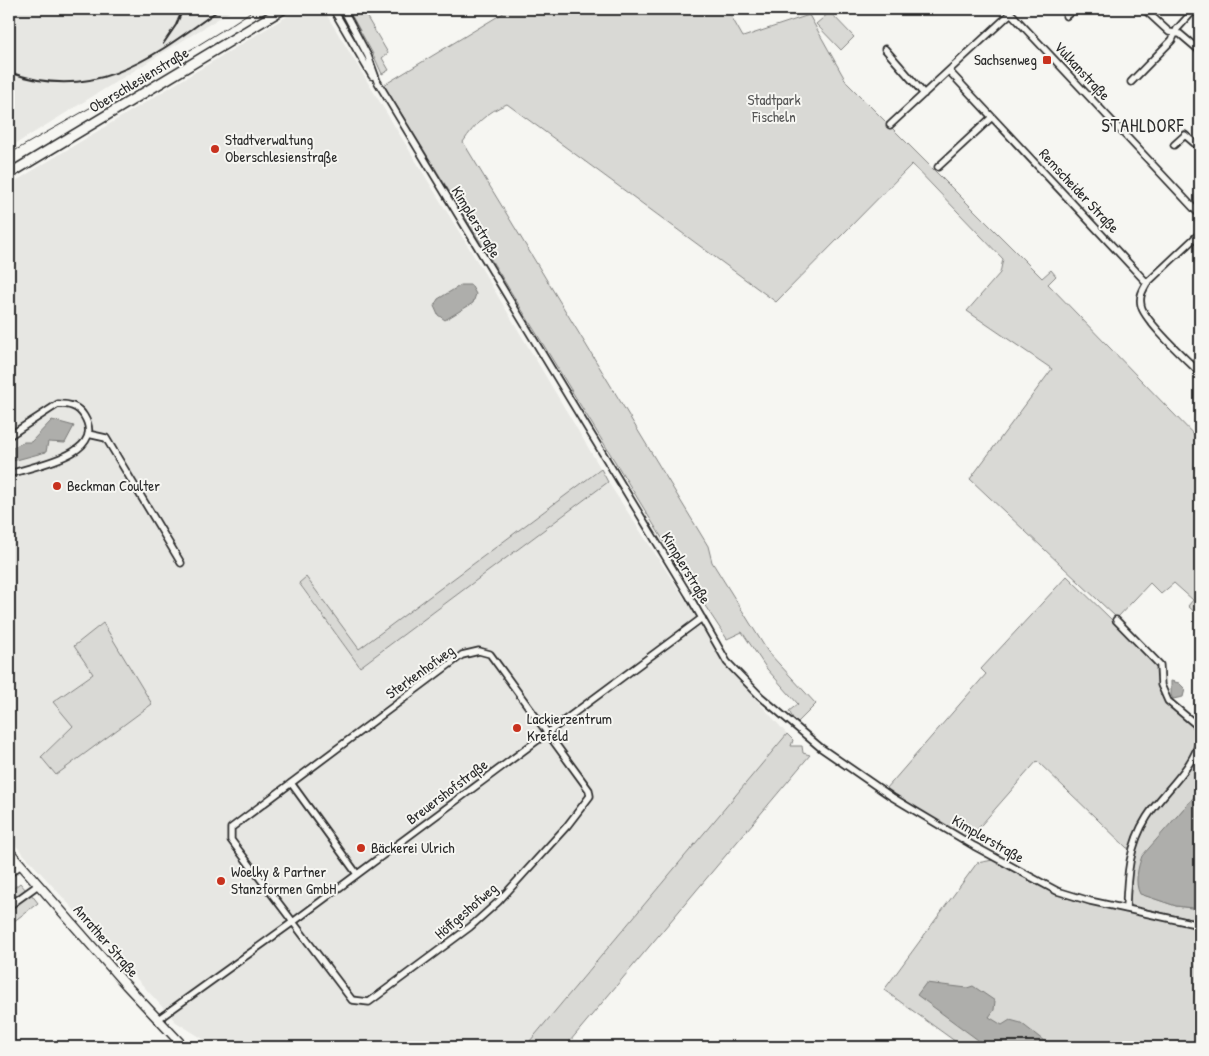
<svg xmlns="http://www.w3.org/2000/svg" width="1209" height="1056" viewBox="0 0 1209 1056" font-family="'Patrick Hand',sans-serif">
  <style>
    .built { fill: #e7e7e3; fill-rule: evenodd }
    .green { fill: #d9d9d5; stroke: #828280 }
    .water { fill: #aeaeab; stroke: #7a7a78 }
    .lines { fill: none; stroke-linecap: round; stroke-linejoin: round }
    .minor-casing { stroke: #2b2b2b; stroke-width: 9 }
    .secondary-casing { stroke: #2b2b2b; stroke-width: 11 }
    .primary-casing { stroke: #2b2b2b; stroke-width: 12 }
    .minor { stroke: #f6f6f2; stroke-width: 5.5 }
    .secondary { stroke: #f6f6f2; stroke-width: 8 }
    .primary { stroke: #f6f6f2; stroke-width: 9 }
    .tram { stroke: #2b2b2b; stroke-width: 1 }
    .rail { stroke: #2b2b2b; stroke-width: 2 }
    .poi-dot { fill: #c8321e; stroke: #f6f6f2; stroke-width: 2 }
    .labels { text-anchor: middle; stroke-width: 4; stroke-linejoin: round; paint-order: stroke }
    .poi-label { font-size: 15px; fill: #2b2b2b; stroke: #f6f6f2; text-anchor: start }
    .street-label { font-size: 15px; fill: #2b2b2b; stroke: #f6f6f2 }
    .park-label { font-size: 15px; fill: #565656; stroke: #f6f6f2 }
    .quarter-label { font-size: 18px; letter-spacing: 1px; fill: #2b2b2b; stroke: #f6f6f2 }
  </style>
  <rect width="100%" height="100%" fill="#f6f6f2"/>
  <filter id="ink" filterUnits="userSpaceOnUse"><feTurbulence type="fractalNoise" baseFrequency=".02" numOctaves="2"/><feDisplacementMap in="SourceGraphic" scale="10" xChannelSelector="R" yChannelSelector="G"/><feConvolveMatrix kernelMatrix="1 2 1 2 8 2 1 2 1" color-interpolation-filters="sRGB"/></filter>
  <g filter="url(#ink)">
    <!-- built -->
    <path class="built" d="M 9,9 L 234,9 L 9,148 Z
      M 299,9 L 323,9 L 480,266 L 601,469 L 359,650 L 306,578 L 299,583 L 304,591 L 360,667 L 608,482 L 734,674 L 787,734 L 525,1047 L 216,1047 L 176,1022 L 9,838 L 9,185 ZM 93,674 L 56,775 L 41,757 L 74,726 Z"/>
    <!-- green -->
    <path class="green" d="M 348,9 L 362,9 L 388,53 L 382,58 L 389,70 L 382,74 L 373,54 Z
      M 510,9 L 727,9 L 743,37 L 809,15 L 847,83 L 1042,278 L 1051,270 L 1056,276 L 1048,284 L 1200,441 L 1200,617 L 1188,606 L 1193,600 L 1174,583 L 1161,594 L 1150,583 L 1117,618 L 970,479 L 1052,369 L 967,311 L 1000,273 L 1003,259 L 912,164 L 776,302 L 507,104 C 487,112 475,124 463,142 L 708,546 L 712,562 L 768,652 L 816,704 L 796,724 L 789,711 L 798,704 L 767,669 L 742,632 L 727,639 L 684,574 L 384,85 Z
      M 830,12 L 854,37 L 841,50 L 816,24 Z
      M 601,469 L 608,482 L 360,667 L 299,583 L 306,577 L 359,649 Z
      M 1067,576 L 1159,666 L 1159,685 L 1167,702 L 1196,727 L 1199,733 L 1197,746 L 1185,766 L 1150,809 L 1130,848 L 1127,848 L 1037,761 L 968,840 L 886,789 L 986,674 L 981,669 Z
      M 103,623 L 152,704 L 56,775 L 41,757 L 73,726 L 53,702 L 93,674 L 74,646 Z
      M 787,734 L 793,740 L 791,746 L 802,746 L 803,753 L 810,755 L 565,1047 L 525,1047 Z
      M 1200,748 L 1200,790 L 1172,822 L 1141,894 L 1176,906 L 1200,909 L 1200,921 L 1132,906 C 1125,897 1128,884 1130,873 C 1132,862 1132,849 1137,839 C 1152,805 1185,782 1200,748 Z
      M 993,860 L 1039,886 L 1074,900 L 1200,928 L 1200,1047 L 963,1047 L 884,990 L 977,863 Z
      M 20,883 L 26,890 L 9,903 L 9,892 Z
      M 31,894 L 38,903 L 9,925 L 9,909 Z"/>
    <!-- water -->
    <path class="water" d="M 461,285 L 471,285 L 476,294 L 473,303 L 445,320 L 438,315 L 434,306 L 438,299 Z
      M 52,420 L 74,426 L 65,443 L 48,442 L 46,452 L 9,462 L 9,449 L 24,442 L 31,442 Z
      M 1171,681 L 1179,683 L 1185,689 L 1183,697 L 1173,699 L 1171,695 Z
      M 1200,790 L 1200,909 L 1176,906 L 1140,894 C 1134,883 1138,867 1142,856 Z
      M 926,983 L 967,988 L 973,986 L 995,1001 L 994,1010 L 989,1017 L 1002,1025 L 1010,1020 L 1021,1023 L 1048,1044 L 1047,1047 L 978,1047 L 978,1040 L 917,995 Z"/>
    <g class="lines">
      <!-- minor casing -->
      <g class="minor-casing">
        <path id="minor" d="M 333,9 L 372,76
          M 343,9 L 368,56 L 377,81 L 688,594 L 727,662 L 760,696 L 821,748 L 892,797 L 974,846 L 1057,891 L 1090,901 L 1200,925
          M 1007,9 L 1200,215
          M 1144,9 L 1169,32 L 1180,34 L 1200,51
          M 1066,16 L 1074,9
          M 885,49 L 924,94
          M 949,71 L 1147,283
          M 1131,82 L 1172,40 L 1177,29 L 1195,9
          M 890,125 L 1011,13
          M 1174,145 L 1185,135 L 1200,148
          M 938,167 L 992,117
          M 1200,233 L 1147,283 C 1143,290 1139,296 1141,305 C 1143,320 1188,361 1200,373
          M 88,434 L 106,438 L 181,563
          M 9,436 L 58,404 C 69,404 78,406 84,416 C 108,455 32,466 9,474
          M 1116,620 L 1160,665 L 1161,685 L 1168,701 L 1200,728
          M 479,651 L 490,654 L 589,790 L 590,796 L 567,826 L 498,902 L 470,927 L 369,1002 L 352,1000 L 231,840 L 231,828 L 462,655 Z
          M 291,783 L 357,874
          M 9,874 L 21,865
          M 9,906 L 38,885
          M 1126,909 C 1127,876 1129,845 1147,817 C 1162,793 1196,766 1200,738
          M 157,1020 L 293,922 L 702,618"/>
      </g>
      <!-- secondary casing -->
      <g class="secondary-casing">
        <path id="secondary" d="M 9,851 L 126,985 L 184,1047"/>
      </g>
      <!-- primary casing -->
      <g class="primary-casing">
        <path id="primary" d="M 9,174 L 283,9"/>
      </g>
      <!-- minor -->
      <use href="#minor" class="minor"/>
      <!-- secondary -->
      <use href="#secondary" class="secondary"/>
      <!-- primary -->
      <use href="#primary" class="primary"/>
      <!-- tram -->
      <path class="tram" d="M 9,154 C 91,106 176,62 255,9"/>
      <!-- rail -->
      <path class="rail" d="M 163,44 L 176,25 L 183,9
        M 9,72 C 95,104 153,57 220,9"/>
    </g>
  </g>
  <!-- markers -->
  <g class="poi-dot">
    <rect x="1042" y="55" width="10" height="10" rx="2.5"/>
    <circle cx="215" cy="149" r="5"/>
    <circle cx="57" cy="486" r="5"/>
    <circle cx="517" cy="728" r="5"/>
    <circle cx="361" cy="848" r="5"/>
    <circle cx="221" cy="881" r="5"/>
  </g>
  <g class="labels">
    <!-- poi labels -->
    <g class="poi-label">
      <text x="1037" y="65" text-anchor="end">Sachsenweg</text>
      <text x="225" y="145">Stadtverwaltung<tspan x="225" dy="17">Oberschlesienstraße</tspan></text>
      <text x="67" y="491">Beckman Coulter</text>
      <text x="527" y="724">Lackierzentrum<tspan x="527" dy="17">Krefeld</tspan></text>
      <text x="371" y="853">Bäckerei Ulrich</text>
      <text x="231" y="877">Woelky &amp; Partner<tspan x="231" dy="17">Stanzformen GmbH</tspan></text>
    </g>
    <!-- street labels -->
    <g class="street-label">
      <text transform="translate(1082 71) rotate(47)" y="5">Vulkanstraße</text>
      <text transform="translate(139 80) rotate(-31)" y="5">Oberschlesienstraße</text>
      <text transform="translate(1079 191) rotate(47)" y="5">Remscheider Straße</text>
      <text transform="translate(476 222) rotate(59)" y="5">Kimplerstraße</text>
      <text transform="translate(686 568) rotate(59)" y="5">Kimplerstraße</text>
      <text transform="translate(420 672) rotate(-36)" y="5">Sterkenhofweg</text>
      <text transform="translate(447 792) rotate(-37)" y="5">Breuershofstraße</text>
      <text transform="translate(988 839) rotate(30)" y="5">Kimplerstraße</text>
      <text transform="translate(466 911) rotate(-41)" y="5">Höffgeshofweg</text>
      <text transform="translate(106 941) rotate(49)" y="5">Anrather Straße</text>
    </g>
    <!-- park labels -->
    <g class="park-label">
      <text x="774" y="105">Stadtpark<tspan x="774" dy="17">Fischeln</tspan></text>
    </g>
    <!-- quarter labels -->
    <g class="quarter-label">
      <text x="1143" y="132">STAHLDORF</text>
    </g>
  </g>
  <!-- margin -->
  <rect width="1209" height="1056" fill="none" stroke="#f6f6f2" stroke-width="30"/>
  <rect x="15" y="15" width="1179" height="1026" fill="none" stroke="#2b2b2b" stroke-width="2" filter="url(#ink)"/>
</svg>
